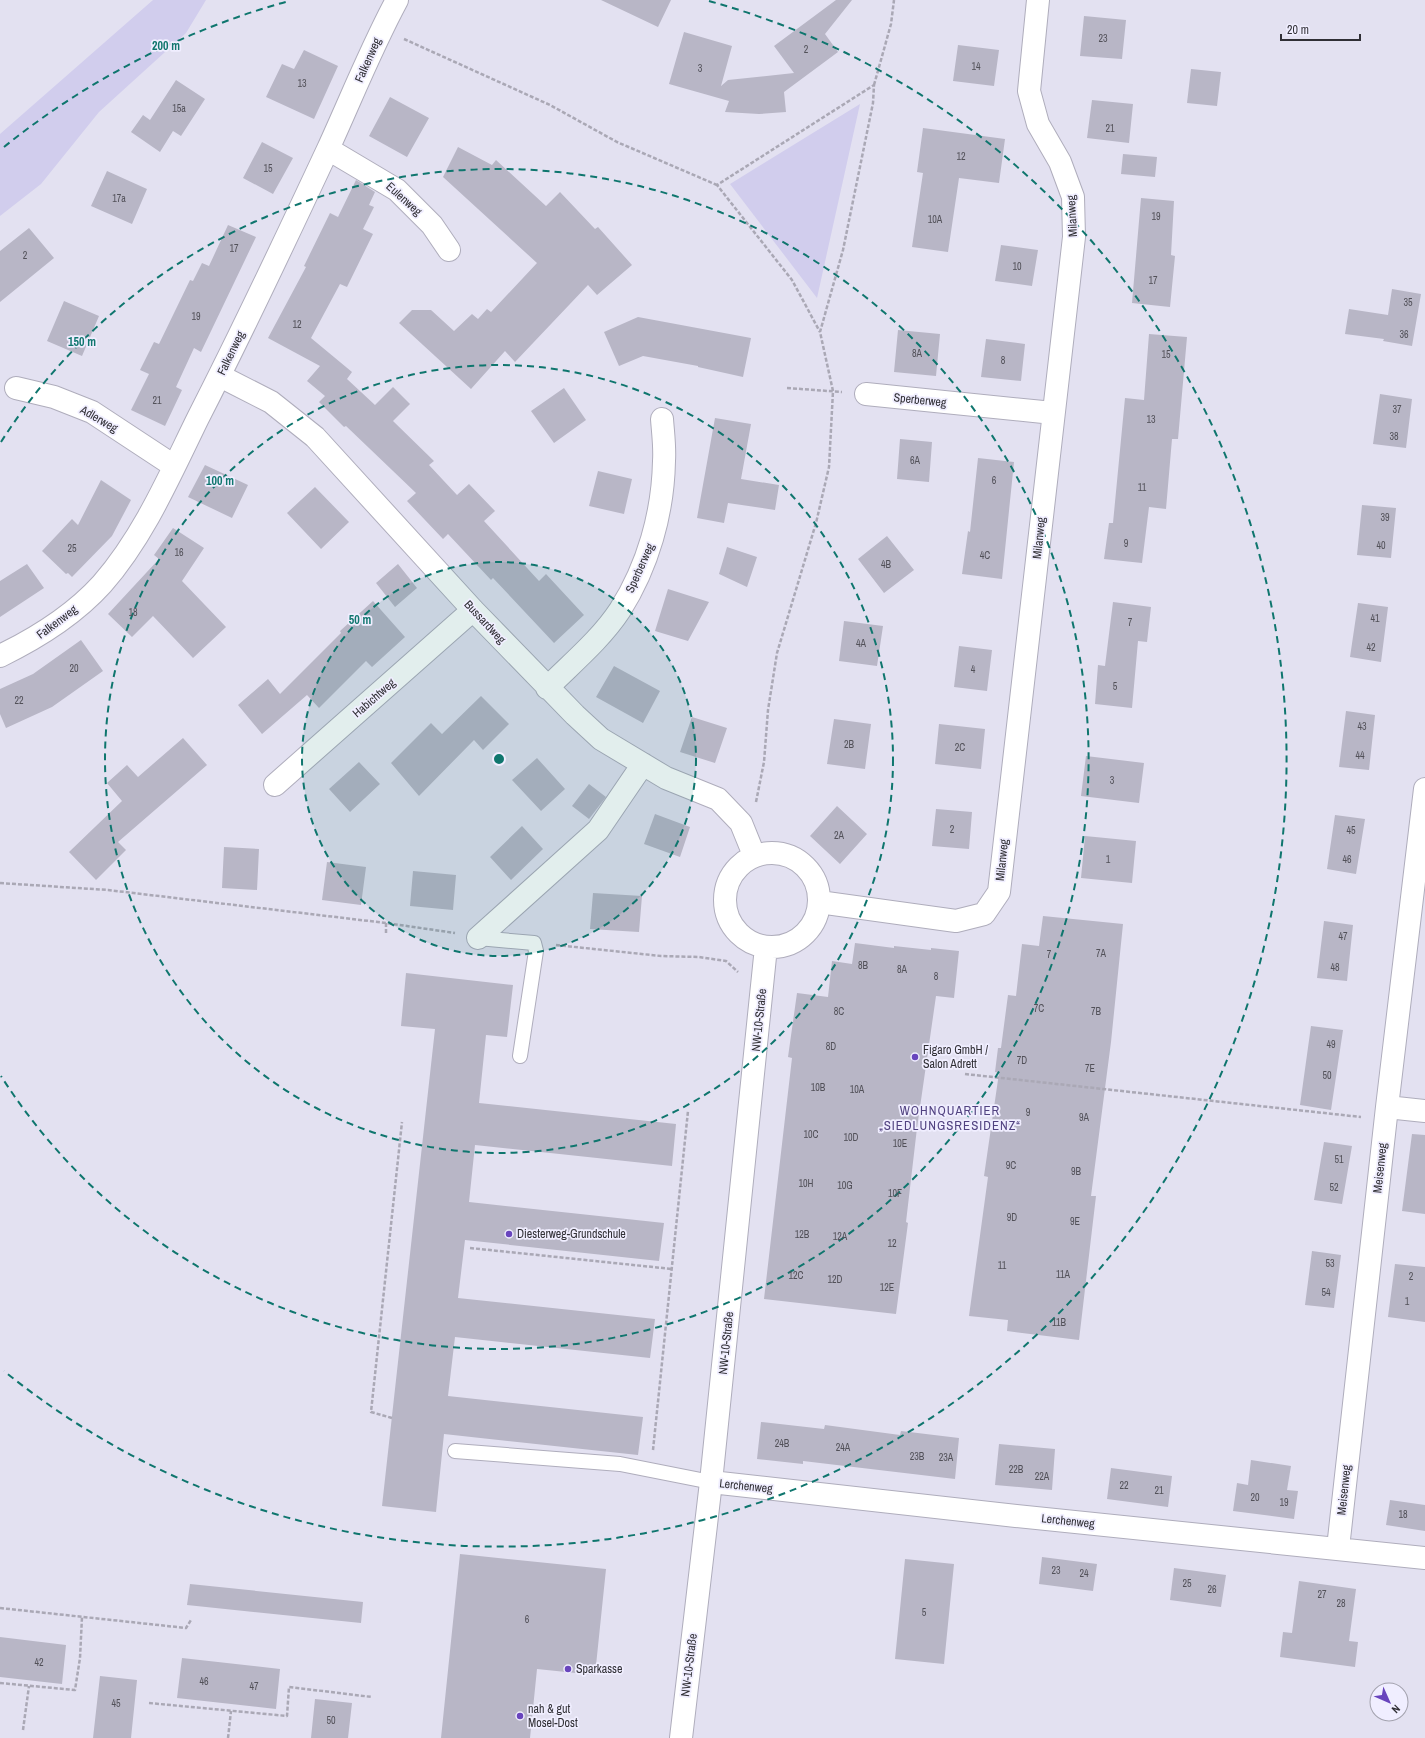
<svg xmlns="http://www.w3.org/2000/svg" width="1425" height="1738" viewBox="0 0 1425 1738" font-family="'Archivo Narrow',sans-serif">
  <style>
    .green { fill: #d1cded }
    .building { fill: #b8b6c6 }
    .lines { fill: none; stroke-linecap: round; stroke-linejoin: round }
    .service-casing { stroke: #afadbc; stroke-width: 16 }
    .minor-casing { stroke: #afadbc; stroke-width: 24 }
    .path { stroke: #aaa8b5; stroke-width: 2.5; stroke-dasharray: 4 2; stroke-linecap: butt }
    .service { stroke: #fff; stroke-width: 14 }
    .minor { stroke: #fff; stroke-width: 22 }
    .ring { fill: none; stroke: #0f766e; stroke-width: 2; stroke-dasharray: 7 5 }
    .poi-dot { fill: #6844bd; stroke: #f0eeff; stroke-width: 1.5 }
    .labels { text-anchor: middle; stroke-width: 3.5; stroke-linejoin: round; paint-order: stroke }
    .number-label { font-size: 10px; fill: #525159 }
    .street-label { font-size: 12px; fill: #302f35; stroke: #f0eeff }
    .poi-label { font-size: 12px; fill: #302f35; stroke: #f0eeff; text-anchor: start }
    .neighbourhood-label { font-size: 13px; letter-spacing: 1px; fill: #514280; stroke: #f0eeff }
    .centre { fill: #0f766e; stroke: #f0eeff; stroke-width: 2 }
    .ring-label { font-size: 12px; text-anchor: middle; font-weight: bold; fill: #0f766e; stroke: #f0eeff; stroke-width: 3.5; stroke-linejoin: round; paint-order: stroke }
  </style>
  <rect width="100%" height="100%" fill="#e3e1f1"/>
  <!-- green -->
  <path class="green" d="M 153,0 L 206,0 L 186,33 L 99,112 L 41,184 L 0,216 L 0,134 Z
    M 860,104 L 817,298 L 730,184 Z"/>
  <!-- building -->
  <path class="building" d="M 601,0 L 671,0 L 658,27 Z
    M 836,0 L 852,0 L 825,34 L 838,52 L 784,92 L 786,112 L 759,114 L 725,112 L 729,101 L 669,84 L 684,32 L 732,46 L 721,86 L 728,80 L 794,73 L 774,46 Z
    M 1084,16 L 1126,20 L 1122,59 L 1080,56 Z
    M 958,45 L 999,50 L 994,86 L 953,81 Z
    M 304,50 L 338,66 L 314,119 L 266,97 L 282,64 L 294,69 Z
    M 1191,69 L 1221,72 L 1217,106 L 1187,103 Z
    M 176,80 L 205,99 L 181,136 L 173,131 L 160,152 L 131,132 L 143,115 L 150,120 Z
    M 390,97 L 429,118 L 407,157 L 369,136 Z
    M 1092,100 L 1133,104 L 1129,143 L 1087,138 Z
    M 923,128 L 1005,139 L 999,183 L 959,178 L 948,252 L 912,247 L 923,173 L 917,172 Z
    M 262,142 L 293,158 L 273,194 L 243,178 Z
    M 458,147 L 492,165 L 496,160 L 546,206 L 560,192 L 595,229 L 598,227 L 632,265 L 597,295 L 588,285 L 515,362 L 505,351 L 471,389 L 399,323 L 412,310 L 431,310 L 454,331 L 472,314 L 478,319 L 487,309 L 491,312 L 537,263 L 443,177 Z
    M 1123,154 L 1157,157 L 1155,177 L 1121,174 Z
    M 107,171 L 147,189 L 132,224 L 91,206 Z
    M 356,180 L 375,192 L 369,205 L 374,207 L 363,229 L 373,234 L 347,287 L 340,284 L 311,338 L 352,372 L 347,379 L 375,405 L 393,387 L 410,404 L 393,421 L 434,461 L 429,465 L 457,495 L 469,484 L 495,511 L 484,521 L 539,581 L 546,574 L 584,615 L 554,643 L 493,578 L 491,580 L 448,534 L 443,539 L 407,501 L 416,493 L 346,426 L 344,427 L 319,402 L 325,396 L 307,381 L 320,366 L 268,338 L 306,267 L 304,266 L 330,213 L 338,217 Z
    M 1141,198 L 1174,201 L 1171,255 L 1175,256 L 1170,307 L 1132,303 Z
    M 228,225 L 256,237 L 201,352 L 194,348 L 176,387 L 182,390 L 165,426 L 131,410 L 149,374 L 140,370 L 154,342 L 159,344 L 190,280 L 193,281 L 202,263 L 209,266 Z
    M 29,228 L 54,258 L 0,302 L 0,251 Z
    M 1001,245 L 1038,250 L 1032,286 L 995,281 Z
    M 1392,289 L 1421,294 L 1412,346 L 1383,341 L 1384,339 L 1345,334 L 1349,309 L 1388,315 Z
    M 64,301 L 99,316 L 82,356 L 47,341 Z
    M 638,317 L 751,338 L 743,377 L 698,367 L 698,366 L 643,356 L 619,366 L 604,332 Z
    M 898,330 L 940,334 L 936,376 L 894,372 Z
    M 1149,334 L 1187,337 L 1178,439 L 1172,439 L 1166,509 L 1149,507 L 1142,563 L 1104,559 L 1109,523 L 1113,523 L 1125,398 L 1144,400 Z
    M 986,339 L 1025,344 L 1021,381 L 981,377 Z
    M 564,388 L 586,420 L 554,443 L 531,411 Z
    M 1380,394 L 1412,399 L 1406,448 L 1373,444 Z
    M 715,418 L 751,424 L 741,479 L 779,485 L 775,510 L 728,503 L 724,523 L 697,518 Z
    M 900,439 L 932,442 L 929,482 L 897,479 Z
    M 978,458 L 1014,462 L 1002,579 L 962,574 L 968,531 L 970,532 Z
    M 205,465 L 248,485 L 232,518 L 188,497 Z
    M 598,471 L 632,479 L 624,514 L 589,506 Z
    M 101,480 L 131,500 L 112,536 L 72,577 L 68,573 L 66,574 L 42,551 L 72,519 L 78,525 Z
    M 315,487 L 349,522 L 321,549 L 287,513 Z
    M 1362,505 L 1396,508 L 1391,558 L 1357,555 Z
    M 173,528 L 204,548 L 182,581 L 226,627 L 193,658 L 153,616 L 132,637 L 108,614 L 159,559 L 154,555 Z
    M 887,536 L 914,570 L 884,593 L 858,559 Z
    M 727,547 L 757,557 L 747,587 L 719,574 Z
    M 27,564 L 44,588 L 0,617 L 0,581 Z
    M 398,564 L 417,588 L 395,607 L 376,583 Z
    M 668,589 L 709,602 L 688,641 L 655,631 Z
    M 373,601 L 405,637 L 372,667 L 366,661 L 319,708 L 307,695 L 262,734 L 238,705 L 268,679 L 280,694 L 341,633 L 340,631 Z
    M 1113,602 L 1151,607 L 1147,642 L 1138,641 L 1132,708 L 1095,704 L 1098,665 L 1105,666 Z
    M 1358,603 L 1388,607 L 1381,662 L 1350,657 Z
    M 844,621 L 883,626 L 877,666 L 839,661 Z
    M 81,640 L 103,671 L 52,707 L 6,728 L 0,714 L 0,689 L 33,674 Z
    M 959,646 L 992,650 L 987,691 L 954,687 Z
    M 614,666 L 660,691 L 643,723 L 596,697 Z
    M 481,696 L 509,724 L 483,750 L 474,740 L 419,796 L 391,763 L 431,723 L 442,734 Z
    M 1346,711 L 1375,715 L 1369,770 L 1339,767 Z
    M 692,717 L 727,728 L 715,763 L 680,752 Z
    M 834,719 L 871,724 L 865,769 L 827,764 Z
    M 939,724 L 985,729 L 981,769 L 935,764 Z
    M 183,738 L 207,765 L 118,842 L 126,850 L 96,880 L 69,852 L 122,801 L 107,783 L 127,765 L 138,777 Z
    M 1086,756 L 1144,763 L 1139,803 L 1081,796 Z
    M 537,758 L 565,789 L 541,811 L 512,780 Z
    M 359,762 L 380,784 L 350,812 L 329,789 Z
    M 589,784 L 606,797 L 589,819 L 572,806 Z
    M 837,806 L 867,834 L 840,864 L 810,836 Z
    M 936,809 L 972,812 L 969,849 L 932,846 Z
    M 655,814 L 690,827 L 680,857 L 644,844 Z
    M 1335,815 L 1365,819 L 1356,874 L 1327,869 Z
    M 522,826 L 543,849 L 511,880 L 490,857 Z
    M 1085,836 L 1136,841 L 1132,883 L 1081,878 Z
    M 224,847 L 259,849 L 257,890 L 222,888 Z
    M 327,862 L 366,867 L 361,905 L 322,900 Z
    M 413,871 L 456,875 L 453,910 L 410,906 Z
    M 593,893 L 642,896 L 639,932 L 590,929 Z
    M 1043,916 L 1123,924 L 1111,1042 L 1091,1196 L 1096,1196 L 1079,1340 L 1007,1331 L 1008,1320 L 969,1316 L 988,1177 L 984,1176 L 999,1073 L 995,1072 L 998,1048 L 1001,1048 L 1008,995 L 1016,996 L 1022,944 L 1039,946 Z
    M 1324,921 L 1353,925 L 1347,981 L 1317,978 Z
    M 855,943 L 894,948 L 894,946 L 931,950 L 931,948 L 959,951 L 954,998 L 936,996 L 917,1128 L 906,1222 L 908,1223 L 896,1314 L 764,1299 L 792,1058 L 788,1057 L 797,993 L 828,997 L 832,961 L 852,964 Z
    M 406,973 L 513,985 L 507,1037 L 486,1035 L 479,1103 L 676,1124 L 672,1166 L 475,1145 L 469,1202 L 664,1223 L 659,1261 L 465,1240 L 458,1298 L 655,1319 L 650,1358 L 455,1337 L 448,1396 L 643,1417 L 638,1455 L 444,1434 L 436,1512 L 382,1506 L 435,1029 L 401,1026 Z
    M 1311,1026 L 1343,1030 L 1331,1110 L 1300,1105 Z
    M 1412,1134 L 1425,1135 L 1425,1214 L 1402,1211 Z
    M 1324,1142 L 1352,1146 L 1342,1204 L 1314,1200 Z
    M 1312,1251 L 1341,1255 L 1334,1308 L 1305,1305 Z
    M 1395,1264 L 1425,1267 L 1425,1322 L 1388,1317 Z
    M 761,1422 L 824,1429 L 825,1425 L 900,1435 L 901,1431 L 959,1438 L 955,1479 L 803,1461 L 803,1464 L 757,1459 Z
    M 999,1444 L 1055,1449 L 1052,1490 L 995,1485 Z
    M 1251,1460 L 1291,1466 L 1287,1490 L 1298,1491 L 1294,1519 L 1233,1511 L 1237,1483 L 1248,1485 Z
    M 1111,1468 L 1172,1476 L 1168,1507 L 1107,1499 Z
    M 1390,1500 L 1425,1505 L 1425,1531 L 1386,1525 Z
    M 460,1554 L 606,1569 L 595,1675 L 537,1669 L 530,1738 L 441,1738 Z
    M 1042,1557 L 1097,1564 L 1093,1591 L 1039,1584 Z
    M 905,1559 L 954,1564 L 944,1664 L 895,1659 Z
    M 1174,1568 L 1226,1575 L 1221,1607 L 1170,1600 Z
    M 1299,1581 L 1356,1589 L 1349,1641 L 1358,1642 L 1355,1667 L 1280,1657 L 1283,1632 L 1292,1633 Z
    M 190,1584 L 363,1602 L 361,1623 L 187,1605 Z
    M 0,1637 L 66,1645 L 62,1684 L 0,1677 Z
    M 182,1658 L 280,1669 L 276,1709 L 177,1698 Z
    M 100,1676 L 137,1680 L 131,1738 L 93,1738 Z
    M 315,1699 L 352,1703 L 348,1738 L 311,1738 Z"/>
  <g class="lines">
    <!-- service casing -->
    <g class="service-casing">
      <path id="service" d="M 478,938 L 534,943 L 536,951 L 520,1056
        M 455,1451 L 620,1464 L 711,1482"/>
    </g>
    <!-- minor casing -->
    <g class="minor-casing">
      <path id="minor" d="M 328,149 L 397,190 L 432,225 L 449,250
        M 220,376 L 271,402 L 315,437 L 473,610 L 575,715 L 601,739 L 666,778 L 718,799 L 741,823 L 754,855
        M 16,388 L 54,397 L 92,412 L 174,466
        M 866,394 L 1053,413
        M 0,656 C 37,638 74,615 102,584 C 144,536 170,475 198,418 C 243,330 286,239 328,149 C 351,99 371,48 397,0
        M 547,688 C 572,663 601,639 620,610 C 648,566 663,513 664,461 C 665,447 663,433 662,419
        M 275,785 L 473,610
        M725 900a47 47 0 1 1 94 0a47 47 0 1 1-94 0Z
        M 819,902 L 956,921 L 984,914 L 999,892 L 1074,237 L 1073,197 L 1060,162 L 1038,124 L 1029,91 L 1038,0
        M 478,938 L 598,830 L 643,764
        M 1387,1107 L 1425,1111
        M 711,1482 L 1016,1516 L 1425,1558
        M 1338,1548 L 1387,1107 L 1425,789
        M 681,1738 L 711,1482 L 766,947"/>
    </g>
    <!-- path -->
    <path class="path" d="M 404,39 L 550,105 L 617,142 L 717,185
      M 874,85 L 891,24 L 894,0
      M 787,388 L 842,392
      M 756,802 L 764,762 L 768,710 L 777,653 L 816,523 L 829,467 L 833,391 L 820,332 L 843,250 L 873,103 L 874,85 L 717,185 L 792,280 L 820,332
      M 0,883 L 108,890 L 386,923 L 455,933
      M 386,923 L 386,934
      M 556,945 L 661,956 L 699,957 L 726,961 L 738,972
      M 965,1074 L 1361,1117
      M 470,1248 L 672,1269
      M 392,1418 L 371,1412 L 402,1122
      M 653,1450 L 688,1111
      M 0,1608 L 186,1628 L 191,1620
      M 0,1683 L 75,1690 L 80,1658 L 82,1617
      M 149,1703 L 287,1716 L 289,1687 L 372,1697
      M 23,1730 L 29,1686
      M 228,1738 L 231,1711"/>
    <!-- service -->
    <use href="#service" class="service"/>
    <!-- minor -->
    <use href="#minor" class="minor"/>
  </g>
  <!-- distance rings -->
  <circle cx="499" cy="759" r="197" fill="#0f766e" fill-opacity=".12"/>
  <g class="ring">
    <circle cx="499" cy="759" r="197"/>
    <circle cx="499" cy="759" r="394"/>
    <path d="M1 442A590 590 0 1 1 1 1076"/>
    <path d="M4 147A787 787 0 0 1 289 1M709 1A787 787 0 1 1 4 1371"/>
  </g>
  <!-- markers -->
  <g class="poi-dot">
    <circle cx="915" cy="1057" r="4"/>
    <circle cx="509" cy="1234" r="4"/>
    <circle cx="568" cy="1669" r="4"/>
    <circle cx="520" cy="1716" r="4"/>
  </g>
  <g class="labels">
    <!-- number labels -->
    <g class="number-label">
      <text x="1103" y="42">23</text>
      <text x="806" y="53">2</text>
      <text x="976" y="70">14</text>
      <text x="700" y="72">3</text>
      <text x="302" y="87">13</text>
      <text x="179" y="112">15a</text>
      <text x="1110" y="132">21</text>
      <text x="961" y="160">12</text>
      <text x="268" y="172">15</text>
      <text x="119" y="202">17a</text>
      <text x="1156" y="220">19</text>
      <text x="935" y="223">10A</text>
      <text x="234" y="252">17</text>
      <text x="25" y="259">2</text>
      <text x="1017" y="270">10</text>
      <text x="1153" y="284">17</text>
      <text x="1408" y="306">35</text>
      <text x="196" y="320">19</text>
      <text x="297" y="328">12</text>
      <text x="1404" y="338">36</text>
      <text x="917" y="357">8A</text>
      <text x="1166" y="358">15</text>
      <text x="1003" y="364">8</text>
      <text x="157" y="404">21</text>
      <text x="1397" y="413">37</text>
      <text x="1151" y="423">13</text>
      <text x="1394" y="440">38</text>
      <text x="915" y="464">6A</text>
      <text x="994" y="484">6</text>
      <text x="1142" y="491">11</text>
      <text x="1385" y="521">39</text>
      <text x="1126" y="547">9</text>
      <text x="1381" y="549">40</text>
      <text x="72" y="552">25</text>
      <text x="179" y="556">16</text>
      <text x="985" y="559">4C</text>
      <text x="886" y="568">4B</text>
      <text x="133" y="616">18</text>
      <text x="1375" y="622">41</text>
      <text x="1130" y="626">7</text>
      <text x="861" y="647">4A</text>
      <text x="1371" y="651">42</text>
      <text x="74" y="672">20</text>
      <text x="973" y="673">4</text>
      <text x="1115" y="690">5</text>
      <text x="19" y="704">22</text>
      <text x="1362" y="730">43</text>
      <text x="849" y="748">2B</text>
      <text x="960" y="751">2C</text>
      <text x="1360" y="759">44</text>
      <text x="1112" y="784">3</text>
      <text x="952" y="833">2</text>
      <text x="1351" y="834">45</text>
      <text x="839" y="839">2A</text>
      <text x="1108" y="863">1</text>
      <text x="1347" y="863">46</text>
      <text x="1343" y="940">47</text>
      <text x="1101" y="957">7A</text>
      <text x="1049" y="958">7</text>
      <text x="863" y="969">8B</text>
      <text x="1335" y="971">48</text>
      <text x="902" y="973">8A</text>
      <text x="936" y="980">8</text>
      <text x="1039" y="1012">7C</text>
      <text x="839" y="1015">8C</text>
      <text x="1096" y="1015">7B</text>
      <text x="1331" y="1048">49</text>
      <text x="831" y="1050">8D</text>
      <text x="1022" y="1064">7D</text>
      <text x="1090" y="1072">7E</text>
      <text x="1327" y="1079">50</text>
      <text x="818" y="1091">10B</text>
      <text x="857" y="1093">10A</text>
      <text x="1028" y="1116">9</text>
      <text x="1084" y="1121">9A</text>
      <text x="811" y="1138">10C</text>
      <text x="851" y="1141">10D</text>
      <text x="900" y="1147">10E</text>
      <text x="1339" y="1163">51</text>
      <text x="1011" y="1169">9C</text>
      <text x="1076" y="1175">9B</text>
      <text x="806" y="1187">10H</text>
      <text x="845" y="1189">10G</text>
      <text x="1334" y="1191">52</text>
      <text x="895" y="1197">10F</text>
      <text x="1012" y="1221">9D</text>
      <text x="1075" y="1225">9E</text>
      <text x="802" y="1238">12B</text>
      <text x="840" y="1240">12A</text>
      <text x="892" y="1247">12</text>
      <text x="1330" y="1267">53</text>
      <text x="1002" y="1269">11</text>
      <text x="1063" y="1278">11A</text>
      <text x="796" y="1279">12C</text>
      <text x="1411" y="1280">2</text>
      <text x="835" y="1283">12D</text>
      <text x="887" y="1291">12E</text>
      <text x="1326" y="1296">54</text>
      <text x="1407" y="1305">1</text>
      <text x="1059" y="1326">11B</text>
      <text x="782" y="1447">24B</text>
      <text x="843" y="1451">24A</text>
      <text x="917" y="1460">23B</text>
      <text x="946" y="1461">23A</text>
      <text x="1016" y="1473">22B</text>
      <text x="1042" y="1480">22A</text>
      <text x="1124" y="1489">22</text>
      <text x="1159" y="1494">21</text>
      <text x="1255" y="1501">20</text>
      <text x="1284" y="1506">19</text>
      <text x="1403" y="1518">18</text>
      <text x="1056" y="1574">23</text>
      <text x="1084" y="1577">24</text>
      <text x="1187" y="1587">25</text>
      <text x="1212" y="1593">26</text>
      <text x="1322" y="1598">27</text>
      <text x="1341" y="1607">28</text>
      <text x="924" y="1616">5</text>
      <text x="527" y="1623">6</text>
      <text x="39" y="1666">42</text>
      <text x="204" y="1685">46</text>
      <text x="254" y="1690">47</text>
      <text x="116" y="1707">45</text>
      <text x="331" y="1724">50</text>
    </g>
    <!-- street labels -->
    <g class="street-label">
      <text transform="translate(368 60) rotate(-66)" y="4">Falkenweg</text>
      <text transform="translate(404 199) rotate(42)" y="4">Eulenweg</text>
      <text transform="translate(1072 216) rotate(-93)" y="4">Milanweg</text>
      <text transform="translate(231 353) rotate(-64)" y="4">Falkenweg</text>
      <text transform="translate(920 400) rotate(6)" y="4">Sperberweg</text>
      <text transform="translate(99 419) rotate(30)" y="4">Adlerweg</text>
      <text transform="translate(1039 538) rotate(-84)" y="4">Milanweg</text>
      <text transform="translate(640 568) rotate(-66)" y="4">Sperberweg</text>
      <text transform="translate(57 622) rotate(-37)" y="4">Falkenweg</text>
      <text transform="translate(485 622) rotate(47)" y="4">Bussardweg</text>
      <text transform="translate(374 698) rotate(-41)" y="4">Habichtweg</text>
      <text transform="translate(1002 860) rotate(-84)" y="4">Milanweg</text>
      <text transform="translate(759 1020) rotate(-84)" y="4">NW-10-Straße</text>
      <text transform="translate(1380 1168) rotate(-84)" y="4">Meisenweg</text>
      <text transform="translate(726 1343) rotate(-84)" y="4">NW-10-Straße</text>
      <text transform="translate(746 1486) rotate(6)" y="4">Lerchenweg</text>
      <text transform="translate(1344 1490) rotate(-84)" y="4">Meisenweg</text>
      <text transform="translate(1068 1521) rotate(6)" y="4">Lerchenweg</text>
      <text transform="translate(689 1665) rotate(-83)" y="4">NW-10-Straße</text>
    </g>
    <!-- poi labels -->
    <g class="poi-label">
      <text x="923" y="1054">Figaro GmbH /<tspan x="923" dy="14">Salon Adrett</tspan></text>
      <text x="517" y="1238">Diesterweg-Grundschule</text>
      <text x="576" y="1673">Sparkasse</text>
      <text x="528" y="1713">nah &amp; gut<tspan x="528" dy="14">Mosel-Dost</tspan></text>
    </g>
    <!-- neighbourhood labels -->
    <g class="neighbourhood-label">
      <text x="950" y="1115">WOHNQUARTIER<tspan x="950" dy="15">„SIEDLUNGSRESIDENZ“</tspan></text>
    </g>
  </g>
  <circle cx="499" cy="759" r="6" class="centre"/>
  <g class="ring-label">
    <text x="166" y="50">200 m</text>
    <text x="82" y="346">150 m</text>
    <text x="220" y="485">100 m</text>
    <text x="360" y="624">50 m</text>
  </g>
  <!-- north arrow -->
  <g transform="translate(1389 1702) rotate(135)"><circle r="19" fill="#f0eeff" stroke="#a3a2ae"/>
  <path d="M0-3L7 15L0 10L-7 15Z" fill="#6844bd"/>
  <text y="-6" font-size="11" font-weight="bold" text-anchor="middle" fill="#302f35">N</text>
  </g>
  <!-- scale -->
  <path d="M1281 34v6h79v-6" fill="none" stroke="#302f35" stroke-width="2"/>
  <text x="1287" y="34" font-size="12" fill="#302f35" stroke="#f0eeff" stroke-width="3" paint-order="stroke">20 m</text>
</svg>
